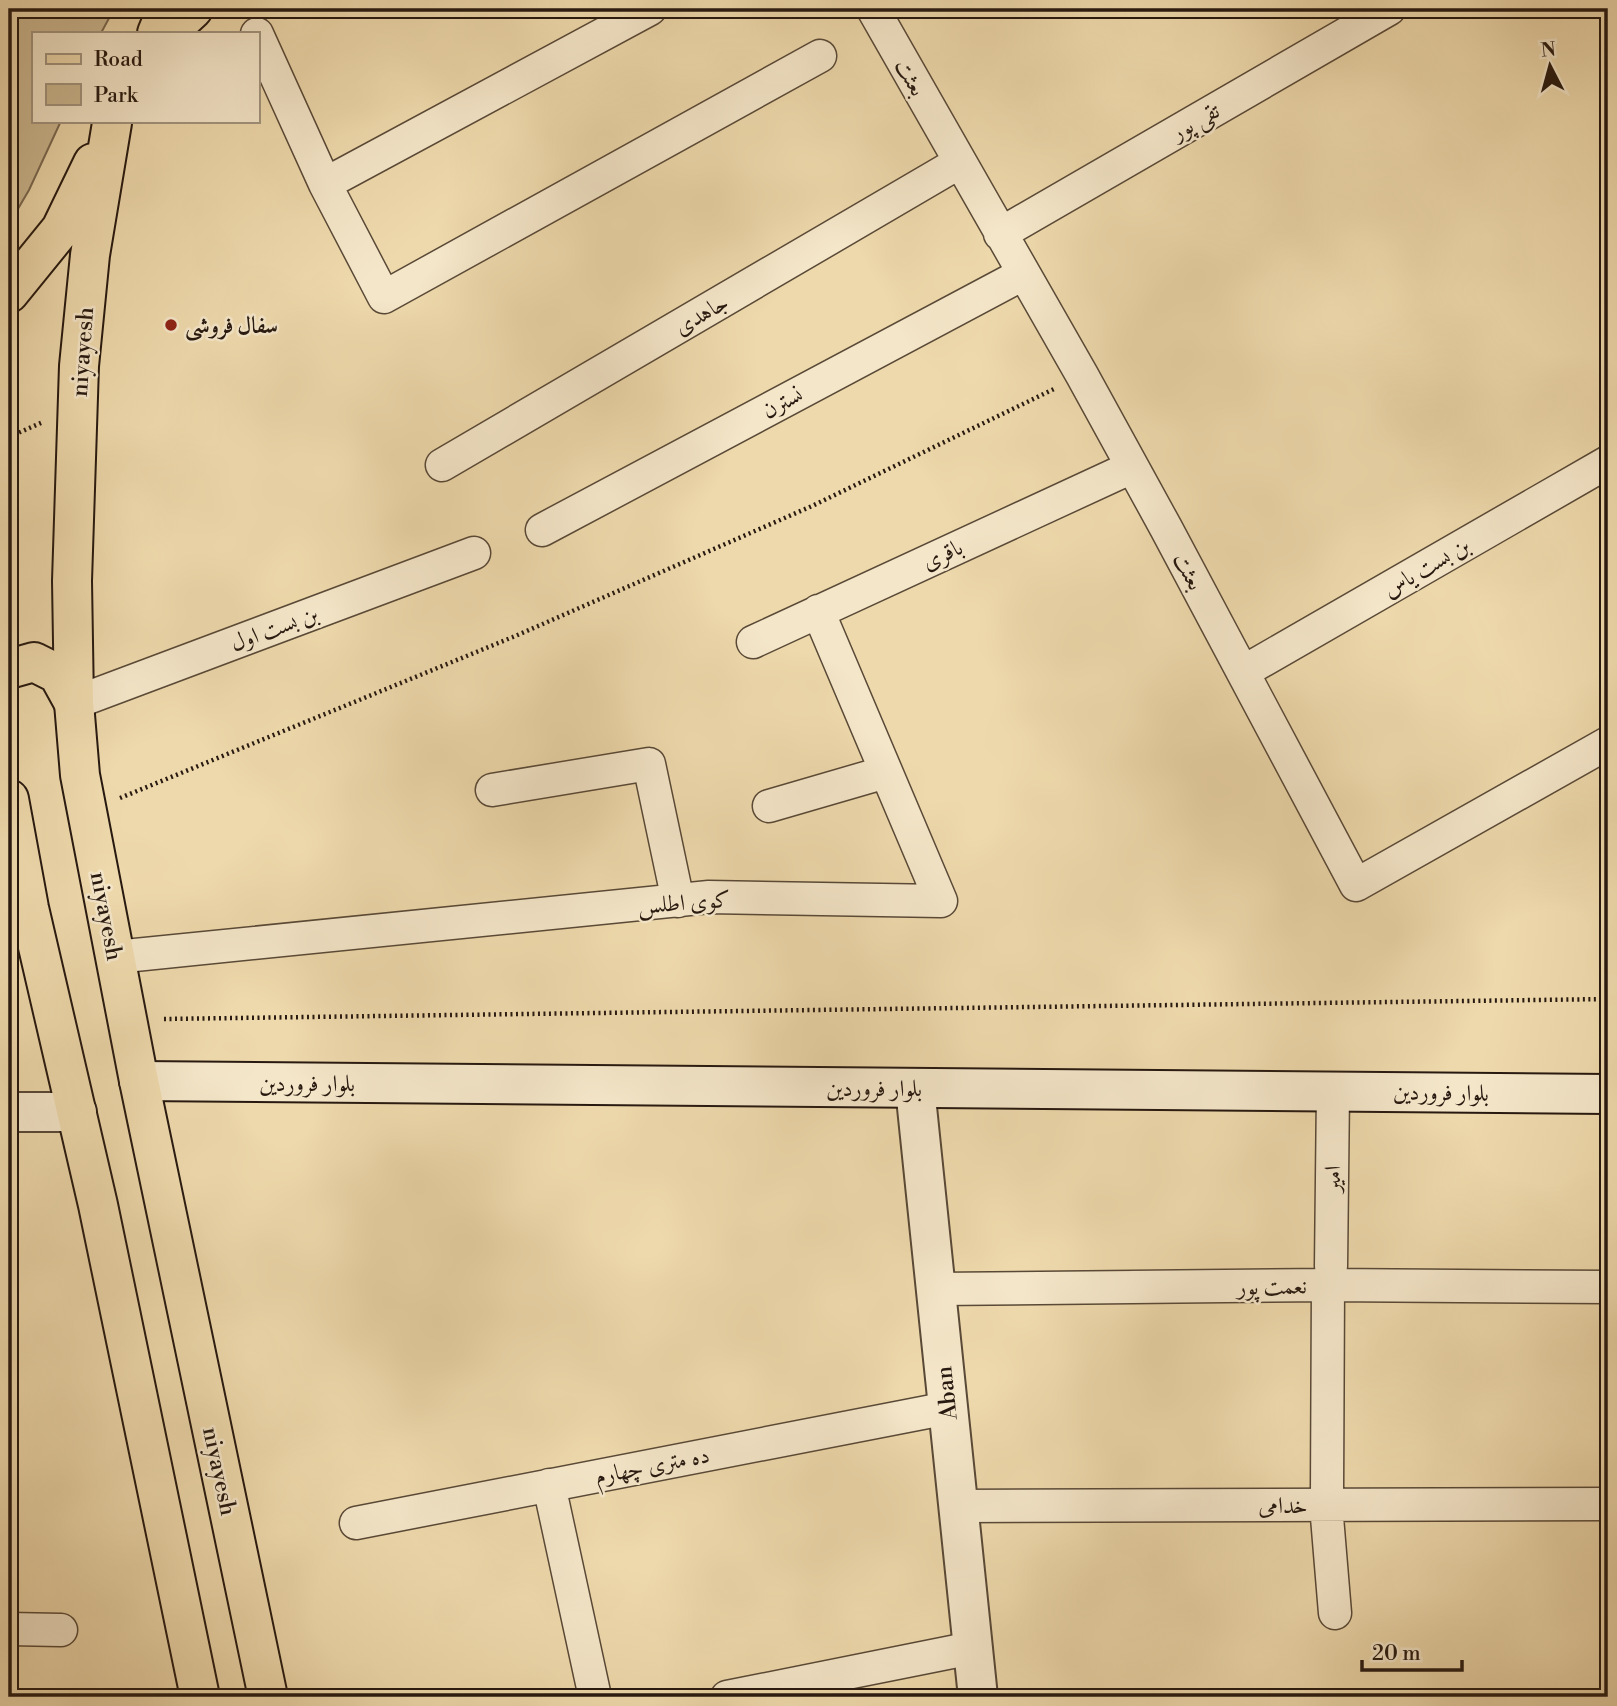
<svg xmlns="http://www.w3.org/2000/svg" width="1617" height="1706" viewBox="0 0 1617 1706" font-family="'Libre Bodoni',Amiri,serif">
  <style>
    .green { fill: #ccb891; stroke: #7a6850; stroke-width: 2 }
    .lines { fill: none; stroke-linecap: round; stroke-linejoin: round }
    .minor-casing { stroke: #594937; stroke-width: 35 }
    .tertiary-casing { stroke: #594937; stroke-width: 42 }
    .secondary-casing { stroke: #271910; stroke-width: 42 }
    .primary-casing { stroke: #271910; stroke-width: 42 }
    .trunk-casing { stroke: #271910; stroke-width: 42 }
    .path { stroke: #271910; stroke-width: 4.5; stroke-dasharray: 2 3.5; stroke-linecap: butt }
    .minor { stroke: #f4e6c9; stroke-width: 32 }
    .tertiary { stroke: #f4e6c9; stroke-width: 38 }
    .secondary { stroke: #f4e6c9; stroke-width: 38 }
    .primary { stroke: #eed9ac; stroke-width: 38 }
    .trunk { stroke: #eed9ac; stroke-width: 38 }
    .poi-dot { fill: #8f2418; stroke: #f4e6c9; stroke-width: 2.5 }
    .labels { text-anchor: middle; stroke-width: 5; stroke-linejoin: round; paint-order: stroke }
    .street-label { font-size: 23px; fill: #271910; stroke: #f4e6c9 }
    .poi-label { font-size: 23px; font-weight: bold; fill: #271910; stroke: #f4e6c9; text-anchor: start }
  </style>
  <rect width="100%" height="100%" fill="#eed9ac"/>
  <filter id="stains"><feTurbulence type="fractalNoise" baseFrequency=".00286" numOctaves="4"/><feColorMatrix values="0 0 0 0 .2 0 0 0 0 .09 0 0 0 0 .02 0 0 0 .5 -.17"/></filter>
  <radialGradient id="worn" r=".72"><stop offset=".6" stop-color="#630" stop-opacity="0"/><stop offset="1" stop-color="#630" stop-opacity=".3"/></radialGradient>
  <!-- green -->
  <path class="green" d="M 9,9 L 114,9 L 101,33 L 33,33 L 33,121 L 61,121 L 29,190 L 9,224 Z"/>
  <g class="lines">
    <!-- minor casing -->
    <g class="minor-casing">
      <path id="minor" d="M 873,9 L 1082,375 L 1166,528 L 1356,885 L 1608,743
        M 257,34 L 325,184 L 650,9
        M 325,184 L 384,297 L 820,56
        M 1000,234 L 1389,9
        M 442,465 L 960,162
        M 542,530 L 1023,274
        M 753,642 L 1132,467
        M 1243,672 L 1608,462
        M 74,703 L 474,553
        M 492,790 L 649,764 L 678,901
        M 769,806 L 886,772
        M 115,957 L 709,897 L 941,901 L 818,611
        M 1331,1266 L 1333,1091
        M 936,1289 L 1328,1285 L 1608,1287
        M 549,1485 L 595,1697
        M 1327,1492 L 1328,1285
        M 1326,1505 L 1335,1613
        M 958,1506 L 1608,1504
        M 356,1523 L 948,1408
        M 9,1629 L 61,1630
        M 727,1697 L 972,1648"/>
    </g>
    <!-- tertiary casing -->
    <g class="tertiary-casing">
      <path id="tertiary" d="M 915,1088 L 978,1697
        M 9,1112 L 77,1112"/>
    </g>
    <!-- secondary casing -->
    <g class="secondary-casing">
      <path id="secondary" d="M 139,1081 L 1608,1094"/>
    </g>
    <!-- primary casing -->
    <g class="primary-casing">
      <path id="primary" d="M 167,33 L 193,9
        M 9,669 L 34,662 L 58,674 L 74,703"/>
    </g>
    <!-- trunk casing -->
    <g class="trunk-casing">
      <path id="trunk" d="M 157,33 L 167,9
        M 112,123 L 90,255 L 79,366 L 72,581 L 74,703 L 80,775 L 139,1081 L 268,1697
        M 9,293 L 61,229 L 93,163
        M 9,799 L 29,908 L 98,1205 L 200,1697"/>
    </g>
    <!-- path -->
    <path class="path" d="M 9,437 L 43,422
      M 120,798 L 513,637 L 812,506 L 1054,389
      M 164,1019 L 1608,999"/>
    <!-- minor -->
    <use href="#minor" class="minor"/>
    <!-- tertiary -->
    <use href="#tertiary" class="tertiary"/>
    <!-- secondary -->
    <use href="#secondary" class="secondary"/>
    <!-- primary -->
    <use href="#primary" class="primary"/>
    <!-- trunk -->
    <use href="#trunk" class="trunk"/>
  </g>
  <!-- markers -->
  <circle class="poi-dot" cx="171" cy="325" r="7"/>
  <g class="labels">
    <!-- street labels -->
    <g class="street-label">
      <text transform="translate(911 77) rotate(60)" y="8">بعثت</text>
      <text transform="translate(1195 121) rotate(-30)" y="8">تقی پور</text>
      <text transform="translate(701 314) rotate(-30)" y="8">جاهدی</text>
      <text transform="translate(82 352) rotate(-86)" y="8">niyayesh</text>
      <text transform="translate(782 402) rotate(-28)" y="8">نسترن</text>
      <text transform="translate(942 554) rotate(-25)" y="8">باقری</text>
      <text transform="translate(1426 567) rotate(-30)" y="8">بن بست یاس</text>
      <text transform="translate(1189 571) rotate(62)" y="8">بعثت</text>
      <text transform="translate(274 628) rotate(-20)" y="8">بن بست اول</text>
      <text transform="translate(684 902) rotate(-4)" y="8">کوی اطلس</text>
      <text transform="translate(107 916) rotate(79)" y="8">niyayesh</text>
      <text x="307" y="1091">بلوار فروردین</text>
      <text x="874" y="1096">بلوار فروردین</text>
      <text transform="translate(1441 1092) rotate(1)" y="8">بلوار فروردین</text>
      <text transform="translate(1332 1179) rotate(-89)" y="8">امیر</text>
      <text transform="translate(1272 1286) rotate(-1)" y="8">نعمت پور</text>
      <text transform="translate(946 1393) rotate(-96)" y="8">Aban</text>
      <text transform="translate(652 1465) rotate(-11)" y="8">ده متری چهارم</text>
      <text transform="translate(220 1471) rotate(78)" y="8">niyayesh</text>
      <text x="1283" y="1513">خدامی</text>
    </g>
    <!-- poi labels -->
    <g class="poi-label">
      <text x="185" y="333">سفال فروشی</text>
    </g>
  </g>
  <!-- margin -->
  <rect width="1617" height="1706" fill="none" stroke="#eed9ac" stroke-width="35"/>
  <rect x="10" y="10" width="1596" height="1685" fill="none" stroke="#271910" stroke-width="3.5"/>
  <rect x="18" y="18" width="1582" height="1671" fill="none" stroke="#271910" stroke-width="2"/>
  <!-- legend -->
  <rect x="32" y="32" width="228" height="91" fill="#f4e6c9" stroke="#a2947f" stroke-width="2"/>
  <rect x="46" y="54" width="35" height="10" fill="#eed9ac" stroke="#a2947f" stroke-width="2"/>
  <text x="94" y="66" font-size="21" fill="#271910">Road</text>
  <rect x="46" y="84" width="35" height="21" fill="#ccb891" stroke="#a2947f" stroke-width="2"/>
  <text x="94" y="102" font-size="21" fill="#271910">Park</text>
  <!-- north arrow -->
  <g transform="translate(1550 66) rotate(354)" stroke="#f4e6c9" stroke-width="5" paint-order="stroke">
  <path d="M0-5L12 26L0 18L-12 26Z" fill="#271910"/>
  <text y="-10" font-size="19" font-weight="bold" text-anchor="middle" fill="#271910">N</text>
  </g>
  <!-- scale -->
  <path d="M1362 1660v10h100v-10" fill="none" stroke="#271910" stroke-width="3.5"/>
  <text x="1372" y="1660" font-size="21" fill="#271910" stroke="#f4e6c9" stroke-width="5" paint-order="stroke">20 m</text>
  <rect width="100%" height="100%" filter="url(#stains)"/>
  <rect width="100%" height="100%" fill="url(#worn)"/>
</svg>
